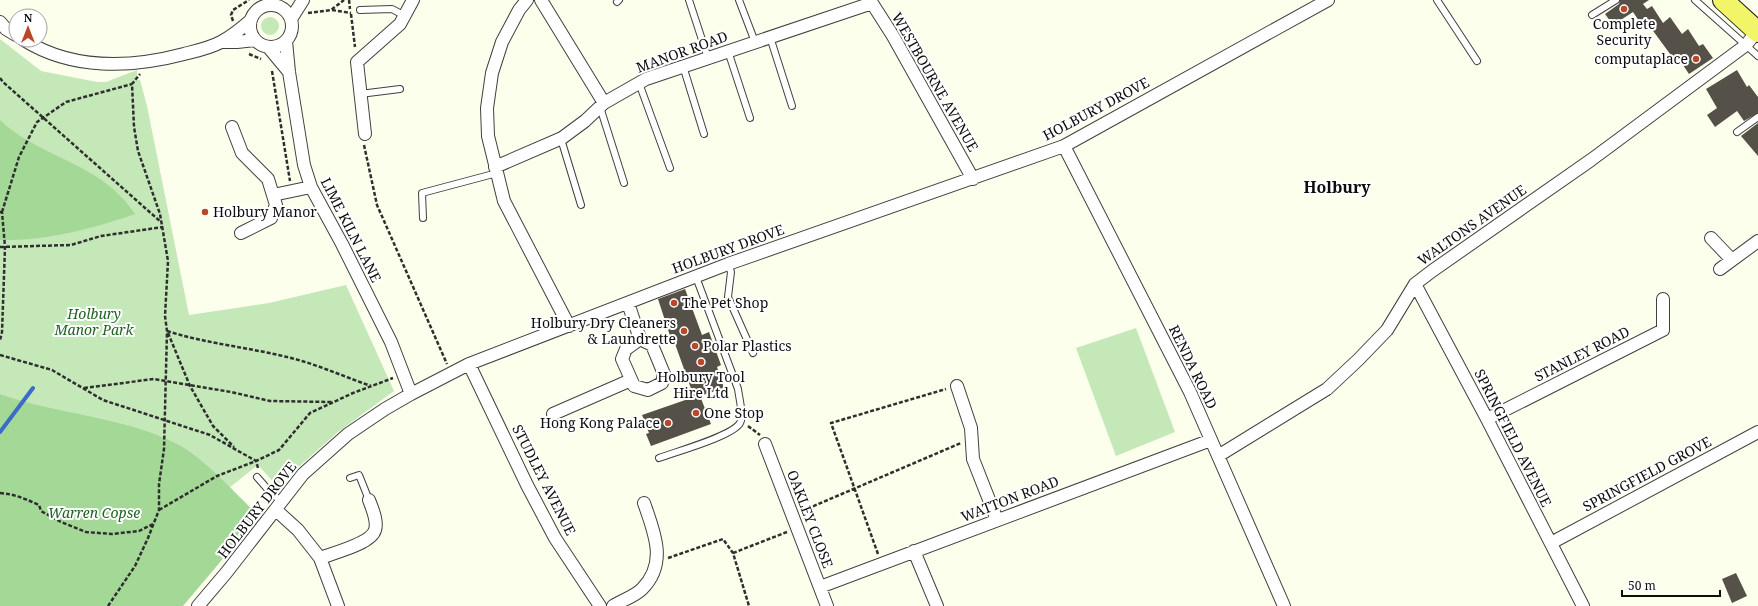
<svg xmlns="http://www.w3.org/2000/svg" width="1758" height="606" viewBox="0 0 1758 606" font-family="'Noto Serif',serif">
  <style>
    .green { fill: #c4e8b8 }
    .forest { fill: #a4d897 }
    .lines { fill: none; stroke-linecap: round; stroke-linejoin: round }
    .stream { stroke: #3c6cca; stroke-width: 4 }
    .building { fill: #555149 }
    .service-casing { stroke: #404040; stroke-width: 8 }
    .minor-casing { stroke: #404040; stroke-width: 14 }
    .primary-casing { stroke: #1e1e1e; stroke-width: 22 }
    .path { stroke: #2f2f2f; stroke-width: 2.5; stroke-dasharray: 4 2; stroke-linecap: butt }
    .service { stroke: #fff; stroke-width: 6 }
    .minor { stroke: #fff; stroke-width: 12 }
    .primary { stroke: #f2f567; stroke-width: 20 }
    .poi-dot { fill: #b94828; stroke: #fff; stroke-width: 1.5 }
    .labels { text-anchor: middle; stroke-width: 4; stroke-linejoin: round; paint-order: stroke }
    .poi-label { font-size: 14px; fill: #0d0d0d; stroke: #fff; text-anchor: start }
    .street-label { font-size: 14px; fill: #0d0d0d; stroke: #fff }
    .park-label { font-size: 14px; font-style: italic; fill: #1f6323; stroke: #fff }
    .quarter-label { font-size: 16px; font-weight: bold; fill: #0d0d0d; stroke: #fff }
  </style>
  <rect width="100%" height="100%" fill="#fdffed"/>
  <!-- green -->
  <path class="green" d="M261 26a9 9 0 1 1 18 0a9 9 0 1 1-18 0Z
    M 0,39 L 41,71 L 97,82 L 106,82 L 137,70 L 137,80 L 140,80 L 147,106 L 189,315 L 269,303 L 346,285 L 394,391 L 338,432 L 277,486 L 258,465 L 229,488 L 0,413 Z
    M 1136,328 L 1175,432 L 1116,456 L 1076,348 Z"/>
  <!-- forest -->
  <path class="forest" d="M 0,120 C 41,159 101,162 135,214 C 91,229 47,241 0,240 Z
    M 0,394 C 58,415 124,416 179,445 C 205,459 237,495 259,516 L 183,606 L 0,606 Z"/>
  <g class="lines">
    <!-- stream -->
    <path class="stream" d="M 0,432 L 33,388"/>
  </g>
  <!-- building -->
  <path class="building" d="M 1620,0 L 1649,0 L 1643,4 L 1647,9 L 1652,6 L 1663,23 L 1670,17 L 1682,34 L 1688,29 L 1699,46 L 1703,44 L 1713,58 L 1689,74 L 1677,56 L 1673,58 L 1648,24 L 1643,27 L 1633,12 L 1613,25 L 1605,14 L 1619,4 Z
    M 1737,70 L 1747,87 L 1749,85 L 1758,97 L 1758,113 L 1744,121 L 1737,111 L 1715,127 L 1707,115 L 1717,108 L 1706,89 Z
    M 1758,123 L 1758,156 L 1741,136 Z
    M 685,289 L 702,335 L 709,332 L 721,365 L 717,367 L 724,388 L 700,396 L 711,424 L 651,446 L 646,434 L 649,433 L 642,415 L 694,397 L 674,341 L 672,342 L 658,299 Z
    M 1736,573 L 1747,596 L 1732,603 L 1722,579 Z"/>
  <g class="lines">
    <!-- service casing -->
    <g class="service-casing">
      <path id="service" d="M 689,0 L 708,58
        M 739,0 L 755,42
        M 1437,0 L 1477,61
        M 1695,0 L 1758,56
        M 617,2 L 619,0
        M 360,10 L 392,9 L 405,16
        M 1592,15 L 1616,0
        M 770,37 L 792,106
        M 728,51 L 750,118
        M 683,66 L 704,134
        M 639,83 L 670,168
        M 360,94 L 400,89
        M 600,107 L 624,183
        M 1737,132 L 1758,117
        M 561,139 L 581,205
        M 423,218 L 422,193 L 497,173
        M 728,264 L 731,272 L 728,297 L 753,353
        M 659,458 C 675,452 733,436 740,423 C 744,417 739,397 738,389 L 696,277
        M 257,477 L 271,493 L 282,502
        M 350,478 L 359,475 L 369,500"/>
    </g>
    <!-- minor casing -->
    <g class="minor-casing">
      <path id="minor" d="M 527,0 L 519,10 L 502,42 L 492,73 L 487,108 L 488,136 L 504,201 L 569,326
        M 541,0 L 604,103
        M 870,0 L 893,36 L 973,179
        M250 26a21 21 0 1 1 42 0a21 21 0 1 1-42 0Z
        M 291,19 L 303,0
        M 0,22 L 6,29 L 16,35
        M 24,40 C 72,70 131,68 184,54 C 196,51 210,48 221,42 C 232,36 242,28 251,20
        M 286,41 L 289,72 L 304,165 L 311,187 L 342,244 L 391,342 L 411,394
        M 221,42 L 237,42 L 255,40
        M 269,48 L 289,72
        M 232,127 L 242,153 L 268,179 L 276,205 L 271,218 L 241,233
        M 365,134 L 357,62 L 400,24 L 413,0
        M 1064,146 L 1190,392 L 1284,606
        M 495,167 L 562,138 L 585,121 L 604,103 L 646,79 L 872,3
        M 273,195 L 311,187
        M 1711,238 L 1732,260
        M 1720,269 L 1758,241
        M 1415,284 L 1487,419 L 1583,606
        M 628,303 L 640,339 L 652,345 L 664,374 L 662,383 L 648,390 L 634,386 L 622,359 L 626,349 L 640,339
        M 469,364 L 527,485 L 555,538 L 600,606
        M 957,386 L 971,428 L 973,459 L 997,520
        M 553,414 L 631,380
        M 1487,419 L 1663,330 L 1663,299
        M 765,444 L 827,606
        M 1218,456 L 1327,389 L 1358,360 L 1387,330 L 1415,284 L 1432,271 L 1591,160 L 1746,45 L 1757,31
        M 276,510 L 298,530 L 320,558 L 338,606
        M 1551,543 L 1758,432
        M 914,551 L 937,606
        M 320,558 C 333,553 371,544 375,530 C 378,521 372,508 369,500
        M 820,587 L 1211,440
        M 198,606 L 226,573 L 303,474 L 348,434 L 385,409 L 411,394 L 469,364 L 728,264 L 1064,146 L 1328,0
        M 613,606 C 622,600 634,597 642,589 C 668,563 654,532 644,503"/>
    </g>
    <!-- primary casing -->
    <g class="primary-casing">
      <path id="primary" d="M 1723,0 L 1758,32"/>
    </g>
    <!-- path -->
    <path class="path" d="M 349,0 L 350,9
      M 332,10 L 351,13
      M 308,13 L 331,10 L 344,0
      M 351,14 L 355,47
      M 233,21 L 231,15 L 233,10 L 249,0
      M 249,54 L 261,59
      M 272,71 L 290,181
      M 0,78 L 3,82 L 162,223
      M 364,145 L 377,205 L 447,364
      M 0,212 L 2,212 L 5,247 L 2,332 L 0,340
      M 2,212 L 19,157 L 37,122 L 66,102 L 132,84
      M 0,247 L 71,245 L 101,236 L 163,227
      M 167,331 C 211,345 257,348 302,361 C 325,368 348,378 371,386
      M 168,333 L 190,386 L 213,426 L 234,447
      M 0,355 L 52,370 L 103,400 L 210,435 L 256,461 L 258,468
      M 84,388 L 154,379 L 231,392 L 270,401 L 332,402
      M 748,426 L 760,435
      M 0,493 C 14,494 26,499 39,505 L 41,511 L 61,522 L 86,532 L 112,534 L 139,531 L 153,524
      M 159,510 L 217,476 L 256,461 L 279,450 L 310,413 L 353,393 L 393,378
      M 802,511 L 961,443
      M 733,553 L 787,532
      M 878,554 L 831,423 L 946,389
      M 668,558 L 723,539 L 733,553 L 749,606
      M 108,606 L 135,566 L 148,538 L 159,510 L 159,484 L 164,449 L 167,331 L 165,316 L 168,261 L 160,214 L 138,151 L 134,127 L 132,84 L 140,74"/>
    <!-- service -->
    <use href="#service" class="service"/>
    <!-- minor -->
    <use href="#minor" class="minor"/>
    <!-- primary -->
    <use href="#primary" class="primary"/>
  </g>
  <!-- markers -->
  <g class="poi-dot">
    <circle cx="1624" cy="9" r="4"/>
    <circle cx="1696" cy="59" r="4"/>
    <circle cx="205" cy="212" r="4"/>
    <circle cx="674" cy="303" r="4"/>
    <circle cx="684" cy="331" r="4"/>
    <circle cx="695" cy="346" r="4"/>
    <circle cx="701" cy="362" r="4"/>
    <circle cx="696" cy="413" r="4"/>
    <circle cx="668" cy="423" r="4"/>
  </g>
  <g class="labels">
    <!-- poi labels -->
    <g class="poi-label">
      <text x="1624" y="29" text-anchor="middle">Complete<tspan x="1624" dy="16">Security</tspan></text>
      <text x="1688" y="64" text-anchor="end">computaplace</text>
      <text x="213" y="217">Holbury Manor</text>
      <text x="682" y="308">The Pet Shop</text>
      <text x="676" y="328" text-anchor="end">Holbury Dry Cleaners<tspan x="676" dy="16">&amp; Laundrette</tspan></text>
      <text x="703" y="351">Polar Plastics</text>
      <text x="701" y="382" text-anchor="middle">Holbury Tool<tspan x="701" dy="16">Hire Ltd</tspan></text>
      <text x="704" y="418">One Stop</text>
      <text x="660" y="428" text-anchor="end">Hong Kong Palace</text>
    </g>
    <!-- street labels -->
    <g class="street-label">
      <text transform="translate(682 52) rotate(-20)" y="5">MANOR ROAD</text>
      <text transform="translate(935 82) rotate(60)" y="5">WESTBOURNE AVENUE</text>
      <text transform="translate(1096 109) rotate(-28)" y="5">HOLBURY DROVE</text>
      <text transform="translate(1472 225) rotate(-35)" y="5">WALTONS AVENUE</text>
      <text transform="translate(351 230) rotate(63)" y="5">LIME KILN LANE</text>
      <text transform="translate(728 249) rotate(-20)" y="5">HOLBURY DROVE</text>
      <text transform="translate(1582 354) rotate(-27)" y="5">STANLEY ROAD</text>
      <text transform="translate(1193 367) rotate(64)" y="5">RENDA ROAD</text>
      <text transform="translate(1513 438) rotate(63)" y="5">SPRINGFIELD AVENUE</text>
      <text transform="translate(1647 474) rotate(-28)" y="5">SPRINGFIELD GROVE</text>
      <text transform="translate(544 480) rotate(63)" y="5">STUDLEY AVENUE</text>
      <text transform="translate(1010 499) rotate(-21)" y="5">WATTON ROAD</text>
      <text transform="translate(257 510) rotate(-52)" y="5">HOLBURY DROVE</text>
      <text transform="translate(810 519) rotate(69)" y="5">OAKLEY CLOSE</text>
    </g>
    <!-- park labels -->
    <g class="park-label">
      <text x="94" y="319">Holbury<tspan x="94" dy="16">Manor Park</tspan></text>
      <text x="94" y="518">Warren Copse</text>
    </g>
    <!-- quarter labels -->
    <g class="quarter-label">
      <text x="1337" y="193">Holbury</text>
    </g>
  </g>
  <!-- north arrow -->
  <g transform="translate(28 28)"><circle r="19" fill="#ffffff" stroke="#9e9e9e"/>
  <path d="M0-3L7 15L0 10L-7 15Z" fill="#b94828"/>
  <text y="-6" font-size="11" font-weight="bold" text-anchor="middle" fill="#0d0d0d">N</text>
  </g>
  <!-- scale -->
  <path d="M1622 590v6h98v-6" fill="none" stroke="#0d0d0d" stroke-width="2"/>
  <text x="1628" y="590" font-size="12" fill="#0d0d0d" stroke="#ffffff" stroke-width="3" paint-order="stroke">50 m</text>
</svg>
